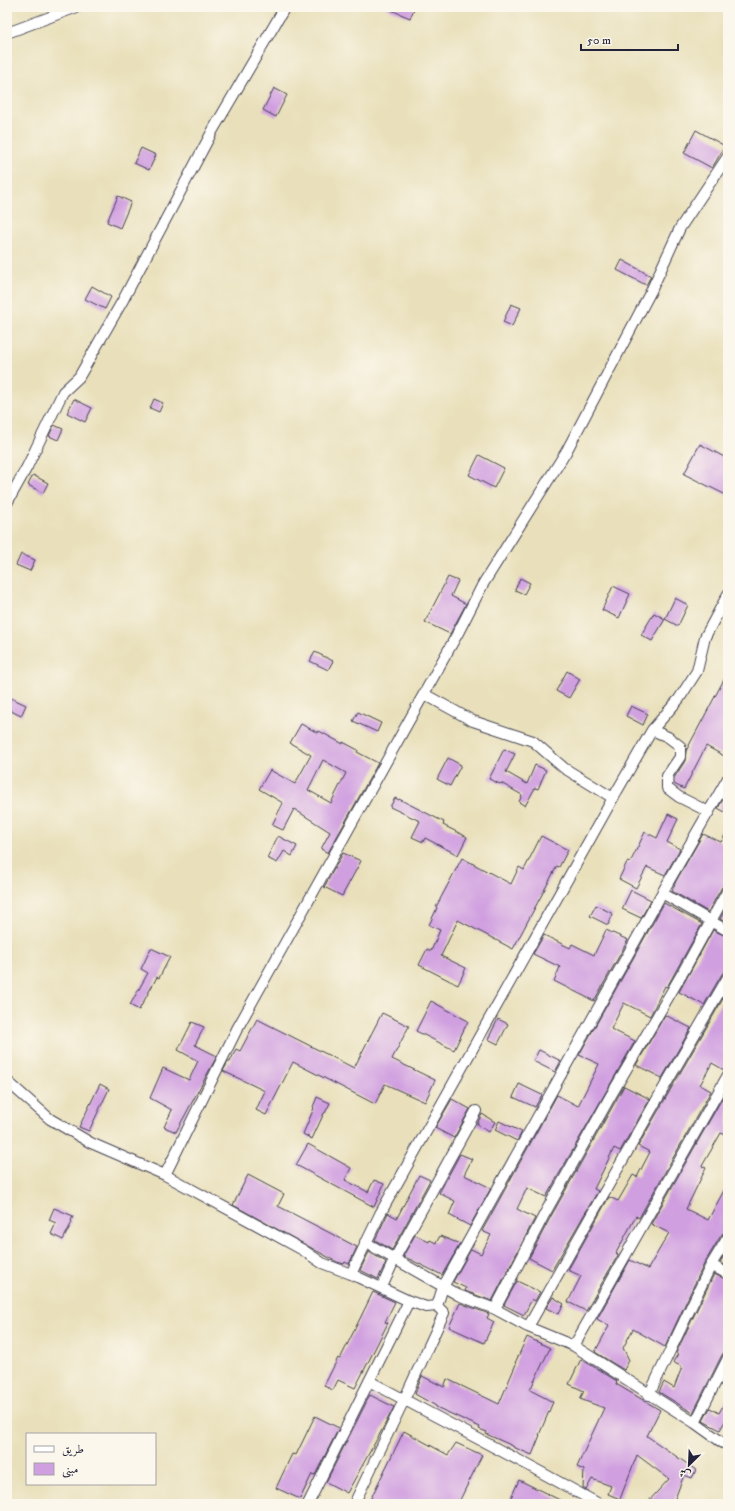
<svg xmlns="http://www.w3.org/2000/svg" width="735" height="1511" viewBox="0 0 735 1511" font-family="'IM FELL DW Pica',Amiri,serif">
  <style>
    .building { fill: #d09fe0; fill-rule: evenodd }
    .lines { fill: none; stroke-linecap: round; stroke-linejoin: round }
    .minor-casing { stroke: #403e4e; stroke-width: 12 }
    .minor { stroke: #fff; stroke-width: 10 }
  </style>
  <rect width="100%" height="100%" fill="#fbf7ec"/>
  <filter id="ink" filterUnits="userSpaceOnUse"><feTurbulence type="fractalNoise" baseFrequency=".025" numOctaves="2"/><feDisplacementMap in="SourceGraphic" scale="8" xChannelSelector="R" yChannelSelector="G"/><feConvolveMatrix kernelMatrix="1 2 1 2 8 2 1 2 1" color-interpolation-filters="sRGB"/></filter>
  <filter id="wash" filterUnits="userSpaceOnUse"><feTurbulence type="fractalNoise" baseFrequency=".012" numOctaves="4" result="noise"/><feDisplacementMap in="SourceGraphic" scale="16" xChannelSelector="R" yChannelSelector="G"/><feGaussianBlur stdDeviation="0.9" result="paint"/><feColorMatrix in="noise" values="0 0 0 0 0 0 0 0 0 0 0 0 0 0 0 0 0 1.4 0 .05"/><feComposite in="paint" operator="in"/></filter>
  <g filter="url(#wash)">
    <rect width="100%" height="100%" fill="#e9e0bb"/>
    <g id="blocks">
      <!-- building -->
      <path class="building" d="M 384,7 L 415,7 L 410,18 Z
        M 274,88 L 287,95 L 276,117 L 263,110 Z
        M 696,130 L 725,146 L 712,168 L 684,153 Z
        M 141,148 L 156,155 L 149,170 L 134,163 Z
        M 118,196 L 131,202 L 120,228 L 107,222 Z
        M 622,260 L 651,276 L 646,285 L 617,270 Z
        M 92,286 L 111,297 L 105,309 L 85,299 Z
        M 511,304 L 521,308 L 512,326 L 503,322 Z
        M 74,399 L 92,408 L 85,422 L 67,413 Z
        M 154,399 L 163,403 L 159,412 L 150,408 Z
        M 54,425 L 63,429 L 58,440 L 49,436 Z
        M 700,444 L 728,459 L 728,496 L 684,474 Z
        M 479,455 L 504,468 L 494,488 L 469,475 Z
        M 33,475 L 48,483 L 43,493 L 28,485 Z
        M 21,554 L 35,560 L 30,571 L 16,565 Z
        M 448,577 L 458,581 L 451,596 L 466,604 L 450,634 L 425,622 Z
        M 520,578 L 530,583 L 524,594 L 515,590 Z
        M 613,586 L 630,594 L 619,618 L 602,610 Z
        M 675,598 L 688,605 L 678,626 L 665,619 Z
        M 654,613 L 665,619 L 652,641 L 641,635 Z
        M 315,652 L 333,661 L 328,670 L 310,661 Z
        M 567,671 L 580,679 L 569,698 L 556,691 Z
        M 728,672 L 728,704 L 724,712 L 728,714 L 728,758 L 706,746 L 684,789 L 674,784 L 674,778 L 685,761 L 686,751 Z
        M 11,698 L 26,705 L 21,716 L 7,709 Z
        M 631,706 L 648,714 L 643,725 L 626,716 Z
        M 358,712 L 381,723 L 377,732 L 353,721 Z
        M 301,724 L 318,733 L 319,731 L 343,744 L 343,742 L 358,750 L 357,752 L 378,763 L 328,853 L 321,849 L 330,832 L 294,809 L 283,830 L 272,825 L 283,803 L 259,789 L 270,770 L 295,784 L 311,755 L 290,743 ZM 323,760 L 346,773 L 331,803 L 308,790 Z
        M 504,749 L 515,754 L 506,772 L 527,784 L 535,765 L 546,770 L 538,789 L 535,788 L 525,806 L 519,802 L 522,795 L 501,783 L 500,784 L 489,779 Z
        M 448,758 L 461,765 L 450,786 L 437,779 Z
        M 728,791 L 728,814 L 718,808 Z
        M 395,798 L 399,800 L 399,799 L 444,822 L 443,825 L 467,837 L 458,855 L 425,838 L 423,842 L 412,837 L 420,821 L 390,807 Z
        M 668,814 L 678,819 L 667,842 L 680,849 L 665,875 L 647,867 L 636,888 L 619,879 L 627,862 L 630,863 L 645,832 L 657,838 Z
        M 728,830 L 728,884 L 722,887 L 708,912 L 672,891 L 676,881 L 703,834 L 721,842 Z
        M 278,836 L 297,846 L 292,856 L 284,851 L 277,863 L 267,858 Z
        M 541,836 L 568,850 L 559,867 L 557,866 L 513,949 L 458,920 L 441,956 L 466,968 L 458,985 L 419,965 L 427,949 L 431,951 L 440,930 L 429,925 L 437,908 L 436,907 L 462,858 L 511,884 L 519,867 L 524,870 Z
        M 343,853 L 361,861 L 342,896 L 324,887 Z
        M 631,890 L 651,900 L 641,918 L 622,909 Z
        M 664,903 L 702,924 L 667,987 L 665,986 L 650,1016 L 624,1003 L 611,1029 L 635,1041 L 546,1197 L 527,1188 L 517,1209 L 535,1218 L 492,1301 L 465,1291 L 466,1288 L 453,1282 L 471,1249 L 481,1254 L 491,1235 L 482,1231 L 557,1095 L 578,1106 L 599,1064 L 579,1055 Z
        M 728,904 L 728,924 L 720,919 Z
        M 596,905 L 613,914 L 608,925 L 590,916 Z
        M 606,930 L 628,940 L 594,1001 L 554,981 L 560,967 L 533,954 L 544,935 L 570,948 L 572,944 L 594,955 Z
        M 713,930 L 728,937 L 728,971 L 722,974 L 704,1005 L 679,992 Z
        M 151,948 L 170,957 L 159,978 L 157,977 L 139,1010 L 130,1005 L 148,973 L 141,969 Z
        M 728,990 L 728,1069 L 724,1070 L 712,1063 L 700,1085 L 711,1091 L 639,1218 L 636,1216 L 616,1253 L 618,1255 L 586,1311 L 568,1302 L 581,1276 L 568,1270 L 609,1197 L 618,1201 L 633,1175 L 637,1177 L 650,1152 L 638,1146 Z
        M 431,1001 L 468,1021 L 454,1050 L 416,1031 Z
        M 382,1013 L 409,1026 L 392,1059 L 435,1080 L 425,1102 L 385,1084 L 375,1104 L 293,1062 L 266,1115 L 256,1110 L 265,1091 L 223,1071 L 228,1062 L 230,1062 L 236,1049 L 240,1051 L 257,1019 L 354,1068 Z
        M 665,1015 L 691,1028 L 662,1078 L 636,1065 Z
        M 498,1019 L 508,1024 L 498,1044 L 488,1039 Z
        M 192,1022 L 204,1027 L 195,1045 L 217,1056 L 176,1132 L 164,1127 L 172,1110 L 150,1098 L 163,1068 L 189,1080 L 198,1061 L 178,1050 Z
        M 539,1050 L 561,1061 L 555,1072 L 533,1061 Z
        M 100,1084 L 109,1089 L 89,1131 L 79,1127 Z
        M 519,1084 L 542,1095 L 535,1107 L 513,1097 Z
        M 624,1086 L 650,1099 L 620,1151 L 614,1148 L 594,1189 L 598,1191 L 552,1270 L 529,1258 L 550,1218 Z
        M 728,1088 L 728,1136 L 721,1133 L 702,1166 L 706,1168 L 686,1209 L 708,1220 L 728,1183 L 728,1231 L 722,1234 L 705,1262 L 665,1347 L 633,1329 L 623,1348 L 629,1360 L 624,1370 L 595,1352 L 609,1326 L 597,1319 L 630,1260 L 648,1269 L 669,1233 L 651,1224 Z
        M 317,1097 L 330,1103 L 325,1113 L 324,1113 L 312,1139 L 303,1134 L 314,1108 L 313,1107 Z
        M 452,1099 L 470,1109 L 454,1138 L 435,1128 Z
        M 482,1114 L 495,1122 L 489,1132 L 477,1124 Z
        M 499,1121 L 522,1132 L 517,1141 L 495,1130 Z
        M 308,1144 L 351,1168 L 345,1180 L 368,1192 L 374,1180 L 384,1184 L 374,1207 L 296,1165 Z
        M 460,1154 L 472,1159 L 464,1175 L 491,1188 L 470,1226 L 449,1215 L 455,1201 L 439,1193 Z
        M 248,1175 L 284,1194 L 278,1206 L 357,1247 L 349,1264 L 345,1262 L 344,1264 L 337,1262 L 233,1205 Z
        M 419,1175 L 430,1180 L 392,1250 L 375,1240 L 388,1213 L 397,1218 Z
        M 54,1208 L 73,1216 L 71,1221 L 72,1222 L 63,1240 L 51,1234 L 56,1223 L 49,1220 Z
        M 415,1235 L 429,1242 L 430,1240 L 436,1243 L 440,1236 L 460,1244 L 442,1275 L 403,1256 Z
        M 728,1250 L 728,1267 L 720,1262 Z
        M 369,1252 L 386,1262 L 378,1279 L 360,1270 Z
        M 714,1274 L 728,1280 L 728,1347 L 722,1355 L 693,1413 L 659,1392 L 664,1382 L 674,1388 L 682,1367 L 673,1362 L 678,1354 L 676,1353 Z
        M 517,1281 L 540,1292 L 535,1301 L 532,1299 L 524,1315 L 504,1305 Z
        M 373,1292 L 395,1302 L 385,1322 L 388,1323 L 355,1388 L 338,1380 L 333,1390 L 324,1386 L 338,1358 L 340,1359 L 349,1341 Z
        M 553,1297 L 564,1304 L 558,1314 L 546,1308 Z
        M 460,1303 L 489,1314 L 487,1318 L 494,1322 L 484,1343 L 449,1327 Z
        M 527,1337 L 550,1348 L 530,1390 L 553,1402 L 539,1435 L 540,1435 L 532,1455 L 513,1447 L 513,1446 L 486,1434 L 487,1432 L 479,1429 L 480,1427 L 436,1407 L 436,1406 L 415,1394 L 422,1376 L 444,1387 L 447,1379 L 499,1404 L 516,1364 L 515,1363 Z
        M 581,1359 L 617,1381 L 616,1384 L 660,1410 L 647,1436 L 696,1470 L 692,1478 L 684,1475 L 673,1504 L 646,1504 L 669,1479 L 637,1455 L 620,1499 L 608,1494 L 611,1486 L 592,1479 L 586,1490 L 583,1488 L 584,1470 L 577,1467 L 604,1408 L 580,1399 L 584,1391 L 569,1384 Z
        M 370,1395 L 394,1407 L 382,1430 L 347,1493 L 326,1482 Z
        M 728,1397 L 728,1416 L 720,1430 L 703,1421 L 710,1408 L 719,1413 Z
        M 315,1416 L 339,1428 L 315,1475 L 312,1474 L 300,1499 L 276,1488 L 292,1454 L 296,1455 Z
        M 404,1431 L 448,1455 L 456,1443 L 482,1455 L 458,1504 L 368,1504 Z
        M 519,1480 L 568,1504 L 508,1504 Z"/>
    </g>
  </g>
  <g filter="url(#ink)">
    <use href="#blocks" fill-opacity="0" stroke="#403e4e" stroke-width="1"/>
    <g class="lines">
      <!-- minor casing -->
      <g class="minor-casing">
        <path id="minor" d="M 7,33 L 77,7
          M 7,503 L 27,467 L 63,392 L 79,377 L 123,300 L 213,130 L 285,7
          M 728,594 L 705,637 L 697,671 L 679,699 L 652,730 L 613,798 L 380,1214 L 351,1274 L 409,1301 L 426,1307 L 437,1306 L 443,1287 L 662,893 L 728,778
          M 424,694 L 473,721 L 533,741 L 564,768 L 613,798
          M 652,730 L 668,737 L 680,746 L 680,757 L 667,776 L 667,788 L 679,797 L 709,812
          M 662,893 L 728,931
          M 7,1081 L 50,1119 L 91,1143 L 165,1175 L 303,1250 L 322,1263 L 351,1274
          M 165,1175 L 237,1029 L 459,631 L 483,584 L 566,452 L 651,291 L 680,228 L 728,156
          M 365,1242 L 458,1295 L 495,1309 L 528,1327 L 574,1346 L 695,1423 L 723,1443
          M 711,1265 L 728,1274
          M 382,1287 L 395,1258 L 476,1111
          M 495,1309 L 544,1215 L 610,1097 L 683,972 L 728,890
          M 528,1327 L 655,1103 L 728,977
          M 574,1346 L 728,1075
          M 369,1381 L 524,1463 L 599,1504
          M 649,1395 L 711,1265 L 728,1237
          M 695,1423 L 728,1358
          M 308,1504 L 409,1301
          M 354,1504 L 404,1400 L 444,1313 L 437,1306"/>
      </g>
      <!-- minor -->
      <use href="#minor" class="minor"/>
    </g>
  </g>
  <!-- margin -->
  <rect width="735" height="1511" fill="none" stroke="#fbf7ec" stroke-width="24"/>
  <!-- legend -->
  <rect x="26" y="1433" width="130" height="52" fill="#fbf7ec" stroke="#a4a2a5"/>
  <rect x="34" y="1446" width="20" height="6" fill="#ffffff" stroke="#a4a2a5"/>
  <text x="62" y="1453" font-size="12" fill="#22223b">طريق</text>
  <rect x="34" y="1463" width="20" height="12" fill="#d09fe0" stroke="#a4a2a5"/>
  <text x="62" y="1473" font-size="12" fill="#22223b">مبنى</text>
  <!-- north arrow -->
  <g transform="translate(689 1465) rotate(204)" stroke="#fbf7ec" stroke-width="3" paint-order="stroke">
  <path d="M0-3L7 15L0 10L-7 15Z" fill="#22223b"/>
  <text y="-6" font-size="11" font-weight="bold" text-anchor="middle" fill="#22223b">ش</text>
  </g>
  <!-- scale -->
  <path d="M581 44v6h97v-6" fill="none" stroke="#22223b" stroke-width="2"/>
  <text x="587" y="44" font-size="12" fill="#22223b" stroke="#fbf7ec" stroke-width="3" paint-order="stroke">50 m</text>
</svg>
